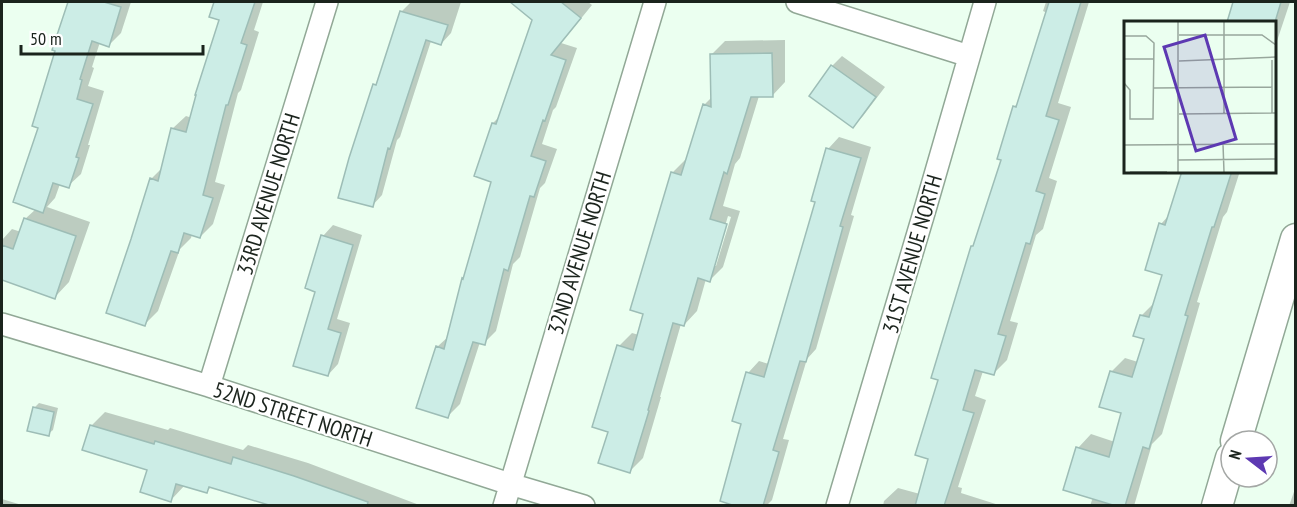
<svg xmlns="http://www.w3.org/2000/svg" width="1297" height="507" viewBox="0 0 1297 507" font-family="'PT Sans Narrow',sans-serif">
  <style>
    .shadow { fill: #0003; fill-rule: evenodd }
    .building { fill: #ccede6; stroke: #9dbdb6; stroke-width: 1.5 }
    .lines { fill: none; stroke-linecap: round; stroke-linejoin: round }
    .street-casing { stroke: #91a896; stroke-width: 24 }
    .secondary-casing { stroke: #91a896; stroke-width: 33 }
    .street { stroke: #fff; stroke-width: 21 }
    .secondary { stroke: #fff; stroke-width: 30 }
    .labels { text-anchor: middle; stroke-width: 4.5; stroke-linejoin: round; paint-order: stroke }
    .street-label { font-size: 22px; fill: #1b241d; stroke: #fff }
    .inset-road { fill: none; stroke: #98a79c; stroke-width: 1.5 }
    .view { fill: #5d39b2; fill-opacity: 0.15; stroke: #5d39b2; stroke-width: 3 }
    .inset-edge { fill: none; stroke: #1b241d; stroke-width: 3 }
  </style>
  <rect width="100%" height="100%" fill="#ebfff0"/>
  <!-- shadow -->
  <path class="shadow" d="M 69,2 L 131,2 L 121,33 L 109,45 L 100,42 L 92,67 L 94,68 L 88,86 L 104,91 L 88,145 L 90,145 L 81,174 L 68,186 L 60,184 L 55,198 L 47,207 L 90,222 L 69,282 L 55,297 L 2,278 L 2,240 L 12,229 L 21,232 L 25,219 L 36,209 L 40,127 L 57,50 L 54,49 Z
    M 216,2 L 263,2 L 254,30 L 259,32 L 241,90 L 238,93 L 215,182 L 225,185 L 213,224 L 200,237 L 192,234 L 191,238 L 180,249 L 158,311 L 145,324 L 151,179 L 163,167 L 172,129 L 186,116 L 192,118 L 221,19 L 211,16 Z
    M 411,2 L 417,3 L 417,2 L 461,2 L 451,33 L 441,44 L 431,41 L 400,137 L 397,140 L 382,195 L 372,206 L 375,85 L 379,81 L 401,12 Z
    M 515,2 L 588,2 L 592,5 L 561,43 L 577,48 L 556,107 L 553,110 L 542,144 L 557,149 L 545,183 L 540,188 L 520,257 L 513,264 L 496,331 L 484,343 L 480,342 L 460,404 L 448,416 L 437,347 L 449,336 L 493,181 L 493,123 L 499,117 L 534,19 L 514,3 Z
    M 1046,2 L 1089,2 L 1058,103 L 1071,107 L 1049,178 L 1057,181 L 1043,229 L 1036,235 L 1010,321 L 1018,323 L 1007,360 L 993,374 L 983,371 L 975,396 L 986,400 L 958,487 L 962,488 L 961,493 L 1002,506 L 883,506 L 884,501 L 898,488 L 920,494 L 930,458 L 940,379 L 973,246 L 975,244 L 1003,159 L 1014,107 L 1018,103 L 1047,13 L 1043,11 Z
    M 1235,2 L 1290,2 L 1274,50 L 1274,22 L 1228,22 Z
    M 785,40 L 785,82 L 772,96 L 759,96 L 740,158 L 735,164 L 723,206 L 740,211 L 723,267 L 710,280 L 706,279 L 697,311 L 684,325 L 681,324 L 660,397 L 661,397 L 643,458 L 629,472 L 610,432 L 619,346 L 632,333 L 639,335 L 645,313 L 672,173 L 685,160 L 687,160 L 704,105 L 712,97 L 712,54 L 725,41 ZM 728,216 L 731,217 L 716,266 L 713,266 Z
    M 842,56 L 885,87 L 863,116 L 853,126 L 832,66 Z
    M 839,137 L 871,147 L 851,215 L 854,216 L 816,349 L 807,359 L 783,439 L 789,440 L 772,500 L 766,506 L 741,506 L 743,423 L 748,373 L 759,361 L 769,364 L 817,201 L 828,149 Z
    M 1184,171 L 1240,171 L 1227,212 L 1223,217 L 1197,302 L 1200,303 L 1162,434 L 1152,444 L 1134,506 L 1090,506 L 1093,497 L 1078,448 L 1091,434 L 1115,442 L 1123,412 L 1111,372 L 1125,358 L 1138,362 L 1145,338 L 1141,316 L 1155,302 L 1164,274 L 1161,224 L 1170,214 Z
    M 333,225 L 362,235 L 337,319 L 350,323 L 338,364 L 328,375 L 317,291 L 323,236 Z
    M 39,403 L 58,408 L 53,430 L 48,434 L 34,408 Z
    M 105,412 L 168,430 L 170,428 L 243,450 L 248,445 L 308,463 L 422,506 L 277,506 L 212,486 L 207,491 L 185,485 L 171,500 L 149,469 L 84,449 L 92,425 Z
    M 1296,486 L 1296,506 L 1289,506 Z
    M 2,499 L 25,506 L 2,506 Z"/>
  <!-- building -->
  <path class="building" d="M 68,2 L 104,2 L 121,7 L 109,47 L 92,41 L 80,79 L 82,80 L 77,99 L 93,104 L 76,157 L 79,158 L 69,188 L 53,183 L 43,213 L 13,202 L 38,128 L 32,126 L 55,51 L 52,50 Z
    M 214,2 L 255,2 L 241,43 L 247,45 L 228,105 L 226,105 L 203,195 L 213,198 L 200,238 L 184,233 L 178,253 L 171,251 L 145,326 L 106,313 L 131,239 L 150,178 L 158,181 L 171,128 L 186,132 L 196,95 L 195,95 L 219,20 L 209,17 Z
    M 510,2 L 561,2 L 581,18 L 551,55 L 566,60 L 545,121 L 543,120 L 531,156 L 546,161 L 534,197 L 530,196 L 508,271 L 504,269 L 485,345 L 473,342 L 448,418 L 416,408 L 436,346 L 444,349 L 462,278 L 463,279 L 491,182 L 474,176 L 492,123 L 496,124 L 532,20 Z
    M 1049,2 L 1081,2 L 1046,116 L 1059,120 L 1036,191 L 1045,194 L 1030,244 L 1026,243 L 998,334 L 1006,336 L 994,375 L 975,370 L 963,410 L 974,413 L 944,506 L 915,506 L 928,459 L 915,455 L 938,380 L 931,378 L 971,246 L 973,246 L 1001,160 L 997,159 L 1013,106 L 1016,107 Z
    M 1233,2 L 1281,2 L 1275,22 L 1227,22 Z
    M 400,11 L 448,25 L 441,45 L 426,40 L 390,149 L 388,148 L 373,207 L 338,198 L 349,158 L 373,84 L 376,85 Z
    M 772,53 L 773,97 L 751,97 L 727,174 L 724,172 L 710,219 L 727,224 L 710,282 L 698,278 L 684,326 L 673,323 L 648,410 L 649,411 L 630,473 L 598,463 L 608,432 L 592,427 L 617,345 L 633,350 L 643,314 L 630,310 L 671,172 L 681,175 L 703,104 L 711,107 L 710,54 Z
    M 831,65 L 876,97 L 853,128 L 809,96 Z
    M 826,148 L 861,158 L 840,226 L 843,227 L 806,362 L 800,361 L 773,450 L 779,452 L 763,506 L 735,506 L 720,501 L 741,424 L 732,421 L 746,372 L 764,377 L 815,202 L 811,201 Z
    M 1182,171 L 1232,171 L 1214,227 L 1212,227 L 1185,315 L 1188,316 L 1149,449 L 1143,447 L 1125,506 L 1116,506 L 1063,490 L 1076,447 L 1109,457 L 1121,413 L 1099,407 L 1110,371 L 1132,377 L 1144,339 L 1133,336 L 1140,315 L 1149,317 L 1162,275 L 1145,270 L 1159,223 L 1165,225 Z
    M 24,218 L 76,236 L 55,299 L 2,280 L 2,245 L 13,249 Z
    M 321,235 L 353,245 L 328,329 L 341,333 L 328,376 L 293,366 L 315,292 L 305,288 Z
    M 33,407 L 54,412 L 49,436 L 27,431 Z
    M 90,425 L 154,444 L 155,441 L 231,464 L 233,457 L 294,476 L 368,502 L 367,506 L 272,506 L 209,487 L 207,493 L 176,484 L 171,502 L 140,492 L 147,470 L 82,450 Z"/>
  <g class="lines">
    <!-- street casing -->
    <g class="street-casing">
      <path id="street" d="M 797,2 L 969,56
        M 2,324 L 209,386 L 510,484 L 584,506
        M 209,386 L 327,2
        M 504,506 L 655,2
        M 837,506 L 926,206 L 985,2"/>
    </g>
    <!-- secondary casing -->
    <g class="secondary-casing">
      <path id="secondary" d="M 1236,441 L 1296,239
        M 1217,506 L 1231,458"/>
    </g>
    <!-- street -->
    <use href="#street" class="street"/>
    <!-- secondary -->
    <use href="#secondary" class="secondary"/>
  </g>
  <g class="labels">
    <!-- street labels -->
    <g class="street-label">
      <text transform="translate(268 194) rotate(-73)" y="8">33RD AVENUE NORTH</text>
      <text transform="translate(579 253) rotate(-73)" y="8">32ND AVENUE NORTH</text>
      <text transform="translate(912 254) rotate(-74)" y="8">31ST AVENUE NORTH</text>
      <text transform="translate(293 414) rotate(18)" y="8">52ND STREET NORTH</text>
    </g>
  </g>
  <!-- overview -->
  <g transform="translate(1124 21)">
    <rect width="152" height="152" fill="#ebfff0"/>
    <path class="inset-road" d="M 54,0 L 54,151M 100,0 L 100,93M 55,14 L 138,14 L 152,24M 0,15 L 22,15 L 30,22 L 29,98 L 6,98 L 6,69 L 0,62M 0,38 L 30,38M 55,40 L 152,36M 30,67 L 148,66M 148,92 L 148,39M 55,93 L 152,92M 99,123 L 100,151M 0,124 L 152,123M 54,139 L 152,138M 6,151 L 43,151"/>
    <path class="view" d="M 81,14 L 112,118 L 72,130 L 40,26 Z"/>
    <rect width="152" height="152" class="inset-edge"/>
  </g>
  <!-- border -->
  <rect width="1297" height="507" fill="none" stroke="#1b241d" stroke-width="6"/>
  <!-- north arrow -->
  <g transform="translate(1249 459) rotate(287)"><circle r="28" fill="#ffffff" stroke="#a4a7a5" stroke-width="1.5"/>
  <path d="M0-4.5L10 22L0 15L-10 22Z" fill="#5d39b2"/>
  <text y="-9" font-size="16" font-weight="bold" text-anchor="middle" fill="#1b241d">N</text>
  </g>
  <!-- scale -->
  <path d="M21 45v9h182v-9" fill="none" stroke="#1b241d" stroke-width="3"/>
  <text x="30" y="45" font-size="18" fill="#1b241d" stroke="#ffffff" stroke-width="4.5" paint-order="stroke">50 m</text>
</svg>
